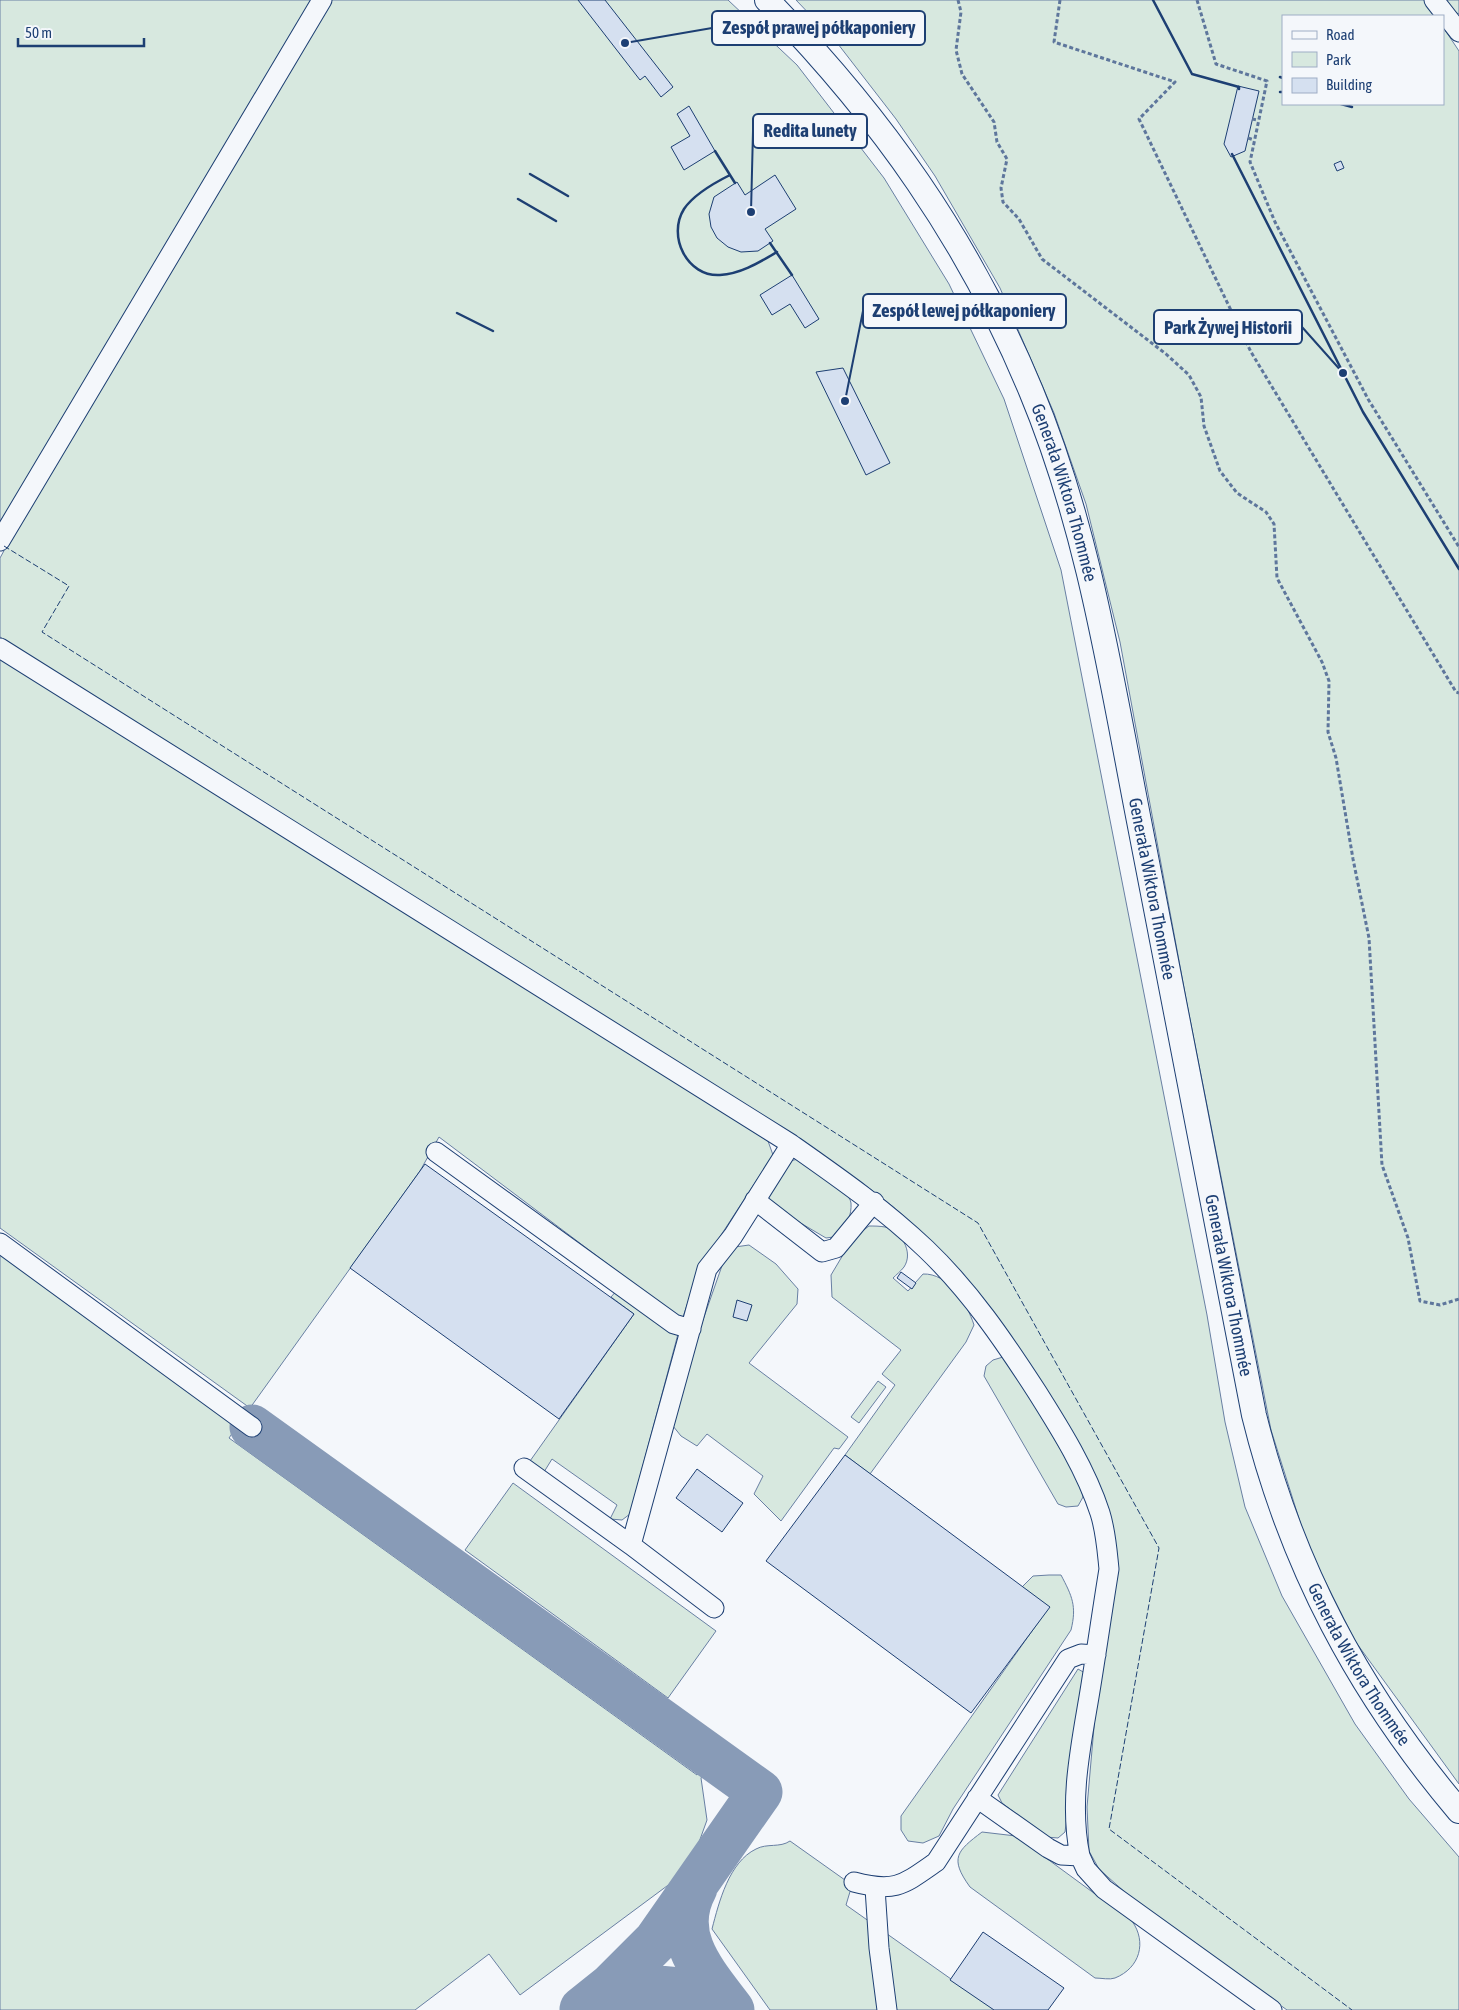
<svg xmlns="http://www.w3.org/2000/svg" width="1459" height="2010" viewBox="0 0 1459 2010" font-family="'Asap Condensed',sans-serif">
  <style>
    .green { fill: #d7e8df; stroke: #687fa3 }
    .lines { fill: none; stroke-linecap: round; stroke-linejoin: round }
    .taxiway { stroke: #889bb7; stroke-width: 45 }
    .building { fill: #d5e0f0; stroke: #1d3f73 }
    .minor-casing { stroke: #1d3f73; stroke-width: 21 }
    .major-casing { stroke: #1d3f73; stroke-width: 26 }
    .path { stroke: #5e769c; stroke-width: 3; stroke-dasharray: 4 2.5; stroke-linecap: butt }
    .minor { stroke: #f4f7fb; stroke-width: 19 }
    .major { stroke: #f4f7fb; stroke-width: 24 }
    .fence { stroke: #1d3f73; stroke-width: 1; stroke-dasharray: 6 2.5; stroke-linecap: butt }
    .wall { stroke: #1d3f73; stroke-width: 2.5 }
    .labels { text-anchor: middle; stroke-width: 4; stroke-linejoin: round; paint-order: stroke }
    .street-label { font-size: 18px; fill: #1d3f73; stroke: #f4f7fb }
    .leader { fill: none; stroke: #1d3f73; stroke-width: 2 }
    .callout-dot { fill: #1d3f73; stroke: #f4f7fb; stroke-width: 2 }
    .callout { fill: #f4f7fb; stroke: #1d3f73; stroke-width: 2 }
    .callout-label { font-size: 19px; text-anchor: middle; font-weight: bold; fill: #1d3f73 }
  </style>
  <rect width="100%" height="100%" fill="#f4f7fb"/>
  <!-- green -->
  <path class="green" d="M 0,0 L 728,0 L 797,65 L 884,178 L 949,284 L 1004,399 L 1061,570 L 1207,1315 L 1225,1422 L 1245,1507 L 1282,1596 L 1355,1724 L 1409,1799 L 1459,1857 L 1459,2010 L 1287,2010 L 1127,1894 L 1099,1869 L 1089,1851 L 1087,1807 L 1112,1522 C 1088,1445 1042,1380 993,1316 C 966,1282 938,1246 905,1217 C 881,1195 852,1177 826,1157 L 0,637 L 0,558 L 6,547 L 0,544 Z
    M 796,0 L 1425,0 L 1435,16 L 1283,16 L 1283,104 L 1443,104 L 1443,27 L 1459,51 L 1459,1784 L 1355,1641 L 1308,1547 L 1271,1430 L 1187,1004 L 1120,642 L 1086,504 L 1054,413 L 1000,288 L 935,176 L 896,119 L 838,44 Z
    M 1445,0 L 1459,0 L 1459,14 L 1452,11 Z
    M 0,656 L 768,1141 L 773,1155 L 699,1269 L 682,1320 L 439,1137 L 420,1171 L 250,1408 L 0,1228 Z
    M 798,1159 C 810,1168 849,1188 851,1203 C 852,1215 846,1226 841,1236 L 826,1238 L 770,1205 L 767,1197 L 786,1162 Z
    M 869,1226 C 874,1226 880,1226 885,1227 C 901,1231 914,1252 904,1267 C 901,1271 896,1275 893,1278 L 908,1291 L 923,1274 C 948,1273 967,1303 974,1325 L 966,1342 L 870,1474 L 845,1455 L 895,1385 L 882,1374 L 901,1350 L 832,1297 L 831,1275 L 853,1238 Z
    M 749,1245 L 776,1264 L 798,1289 L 797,1304 L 749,1363 L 848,1437 L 839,1449 L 834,1448 L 781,1521 L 754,1494 L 763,1476 L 707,1434 L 697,1446 L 681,1436 L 673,1426 L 690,1357 L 724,1260 L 735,1247 Z
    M 0,1248 L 240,1422 L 229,1438 L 697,1775 L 701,1769 L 705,1772 L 701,1778 L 707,1820 L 698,1845 L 671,1883 L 520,1995 L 489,1954 L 415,2010 L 0,2010 Z
    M 618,1289 L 678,1334 L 630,1514 L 622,1520 L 610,1519 L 617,1505 L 552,1459 L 544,1472 L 530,1461 L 634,1314 L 611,1297 Z
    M 1003,1357 L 1009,1361 L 1080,1483 L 1083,1497 L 1078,1506 L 1066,1507 L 1058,1504 L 984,1376 L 986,1366 L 993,1360 Z
    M 878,1381 L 886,1387 L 859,1423 L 851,1417 Z
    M 513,1483 L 716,1631 L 668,1698 L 465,1550 Z
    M 1049,1575 L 1061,1575 C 1072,1596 1077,1606 1071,1630 L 953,1809 L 939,1836 L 923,1843 L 908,1841 L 901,1830 L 901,1816 L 1049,1607 L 1022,1587 L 1033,1576 Z
    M 1078,1669 L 1085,1673 L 1065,1832 L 1058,1838 L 1046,1837 L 1002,1803 L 998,1795 Z
    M 982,1832 L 1016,1836 L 1132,1921 C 1147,1942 1140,1968 1115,1978 C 1110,1980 1101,1978 1095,1978 L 970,1887 C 949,1858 957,1851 982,1832 Z
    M 790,1841 L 852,1885 L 846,1905 L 995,2010 L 770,2010 L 712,1929 C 719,1902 729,1862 756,1849 C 767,1843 780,1848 790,1841 Z"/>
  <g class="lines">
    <!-- taxiway -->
    <path class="taxiway" d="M 252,1427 L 760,1792 L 656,1941 L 612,1985 L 582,2009
      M 695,1888 C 669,1936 705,1974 732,2010
      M 596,2001 C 635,1982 689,1983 724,2010"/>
  </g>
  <!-- building -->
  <path class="building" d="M 578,0 L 605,0 L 673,87 L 661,97 L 645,76 L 640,80 Z
    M 1238,86 L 1259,91 L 1245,151 L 1231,157 L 1224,144 Z
    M 689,106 L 715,151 L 684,170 L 671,147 L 690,136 L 677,114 Z
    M 1341,161 L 1344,168 L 1337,171 L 1334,164 Z
    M 775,175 L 796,209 L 765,229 L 773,241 L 758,251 L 741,252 L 728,247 L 717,238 L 711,227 L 709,214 L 714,197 L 737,182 L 745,195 Z
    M 792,275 L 819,319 L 805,328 L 790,304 L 772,315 L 760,295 Z
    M 843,368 L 890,463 L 866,475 L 816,372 Z
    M 425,1164 L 634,1314 L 559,1419 L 350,1268 Z
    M 901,1272 L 916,1283 L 912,1289 L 897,1278 Z
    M 737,1300 L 752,1305 L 747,1321 L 733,1317 Z
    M 845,1455 L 1050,1607 L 971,1713 L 766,1561 Z
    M 697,1469 L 743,1503 L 722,1532 L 676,1498 Z
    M 983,1932 L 1064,1988 L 1048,2010 L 994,2010 L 950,1980 Z"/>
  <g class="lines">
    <!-- minor casing -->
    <g class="minor-casing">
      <path id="minor" d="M 1434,0 L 1459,32
        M 0,541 L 322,0
        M 0,648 L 791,1144 C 838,1177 884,1209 926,1249 C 970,1291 1004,1341 1037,1392 C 1061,1430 1086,1470 1100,1513 C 1106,1532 1107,1550 1109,1569 C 1102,1612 1096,1655 1089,1697 C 1080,1750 1069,1803 1080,1856
        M 436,1152 L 674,1324 L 691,1329
        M 755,1200 L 822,1252 L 836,1248 L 874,1202
        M 0,1243 L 252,1427
        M 524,1468 L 631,1545
        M 714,1608 L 631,1545 L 707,1269 L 733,1236 L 791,1144
        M 977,1798 L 1048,1848 L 1061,1855 L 1080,1856 L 1086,1869 L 1104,1889 L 1272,2010
        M 854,1882 C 895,1893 903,1885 936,1862 L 1068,1659 L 1081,1654 L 1096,1655
        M 875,1888 L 879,1948 L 887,2010"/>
    </g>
    <!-- major casing -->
    <g class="major-casing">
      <g id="major">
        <path id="s1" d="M 767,0 C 881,117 968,239 1031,391 C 1088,527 1111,677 1139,821 C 1177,1019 1215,1217 1254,1415 C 1291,1565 1359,1693 1459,1811"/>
      </g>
    </g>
    <!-- path -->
    <path class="path" d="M 958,0 L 961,12 L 956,50 L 962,74 L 994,122 L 997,142 L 1007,159 L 1001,188 L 1003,202 L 1019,219 L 1042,259 L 1166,354 L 1189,375 L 1201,397 L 1204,426 L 1220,471 L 1237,493 L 1266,512 L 1274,524 L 1277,578 L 1322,662 L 1329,681 L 1328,732 L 1336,758 L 1353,859 L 1369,938 L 1382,1165 L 1408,1238 L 1420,1301 L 1440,1305 L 1459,1299
      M 1060,0 L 1054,42 L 1175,82 L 1139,119 L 1251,352 L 1456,692 L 1459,693
      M 1197,0 L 1216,64 L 1267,81 L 1250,162 L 1275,222 L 1368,399 L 1459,547
      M 1252,119 L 1258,120
      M 1248,138 L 1254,140"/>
    <!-- minor -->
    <use href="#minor" class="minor"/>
    <!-- major -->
    <use href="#major" class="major"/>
    <!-- fence -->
    <path class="fence" d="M 4,546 L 69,586 L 42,632 L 978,1223 L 1159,1548 L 1109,1829 L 1352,2010"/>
    <!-- wall -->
    <path class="wall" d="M 1153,0 L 1192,74 L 1239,87 L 1239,89
      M 1280,77 L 1283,78
      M 1280,92 L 1283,92
      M 1341,104 L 1352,107
      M 715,151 L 735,183
      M 1232,154 L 1363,412 L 1459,569
      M 530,174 L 568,196
      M 730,175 C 714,183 694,194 684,209 C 667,236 687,277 720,275 C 741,274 760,262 777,252
      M 518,199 L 556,221
      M 770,243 L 792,275
      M 457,313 L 493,331"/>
  </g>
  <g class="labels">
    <!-- street labels -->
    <g class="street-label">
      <text dy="6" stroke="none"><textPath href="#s1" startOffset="582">Generała Wiktora Thommée</textPath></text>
      <text dy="6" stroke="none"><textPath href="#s1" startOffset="988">Generała Wiktora Thommée</textPath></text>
      <text dy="6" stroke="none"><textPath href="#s1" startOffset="1392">Generała Wiktora Thommée</textPath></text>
      <text dy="6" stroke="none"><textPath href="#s1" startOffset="1796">Generała Wiktora Thommée</textPath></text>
    </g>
  </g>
  <!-- callouts -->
  <path class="leader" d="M625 43L712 28M751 212L753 131M845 401L863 311M1343 373L1302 327"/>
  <g class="callout-dot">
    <circle cx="625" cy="43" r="5"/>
    <circle cx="751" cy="212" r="5"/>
    <circle cx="845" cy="401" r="5"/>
    <circle cx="1343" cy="373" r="5"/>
  </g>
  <g class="callout">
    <rect x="712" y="11" width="213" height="34" rx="5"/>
    <rect x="753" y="114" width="114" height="34" rx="5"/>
    <rect x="863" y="294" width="203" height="34" rx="5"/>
    <rect x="1154" y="310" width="148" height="34" rx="5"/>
  </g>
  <g class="callout-label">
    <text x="819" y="34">Zespół prawej półkaponiery</text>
    <text x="810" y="137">Redita lunety</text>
    <text x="964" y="317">Zespół lewej półkaponiery</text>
    <text x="1228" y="334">Park Żywej Historii</text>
  </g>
  <!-- legend -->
  <rect x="1282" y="15" width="162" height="90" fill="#f4f7fb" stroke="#9eadc5"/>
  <rect x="1292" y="31" width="25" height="8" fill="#f4f7fb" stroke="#9eadc5"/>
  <text x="1326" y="40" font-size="15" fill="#1d3f73">Road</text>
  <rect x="1292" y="52" width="25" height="15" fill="#d7e8df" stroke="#9eadc5"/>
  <text x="1326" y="65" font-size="15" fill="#1d3f73">Park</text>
  <rect x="1292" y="78" width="25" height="15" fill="#d5e0f0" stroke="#9eadc5"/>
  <text x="1326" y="90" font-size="15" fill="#1d3f73">Building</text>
  <!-- scale -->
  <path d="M18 38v8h126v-8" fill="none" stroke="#1d3f73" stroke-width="2.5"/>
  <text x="25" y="38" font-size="15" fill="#1d3f73" stroke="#f4f7fb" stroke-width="4" paint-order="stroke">50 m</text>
</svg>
